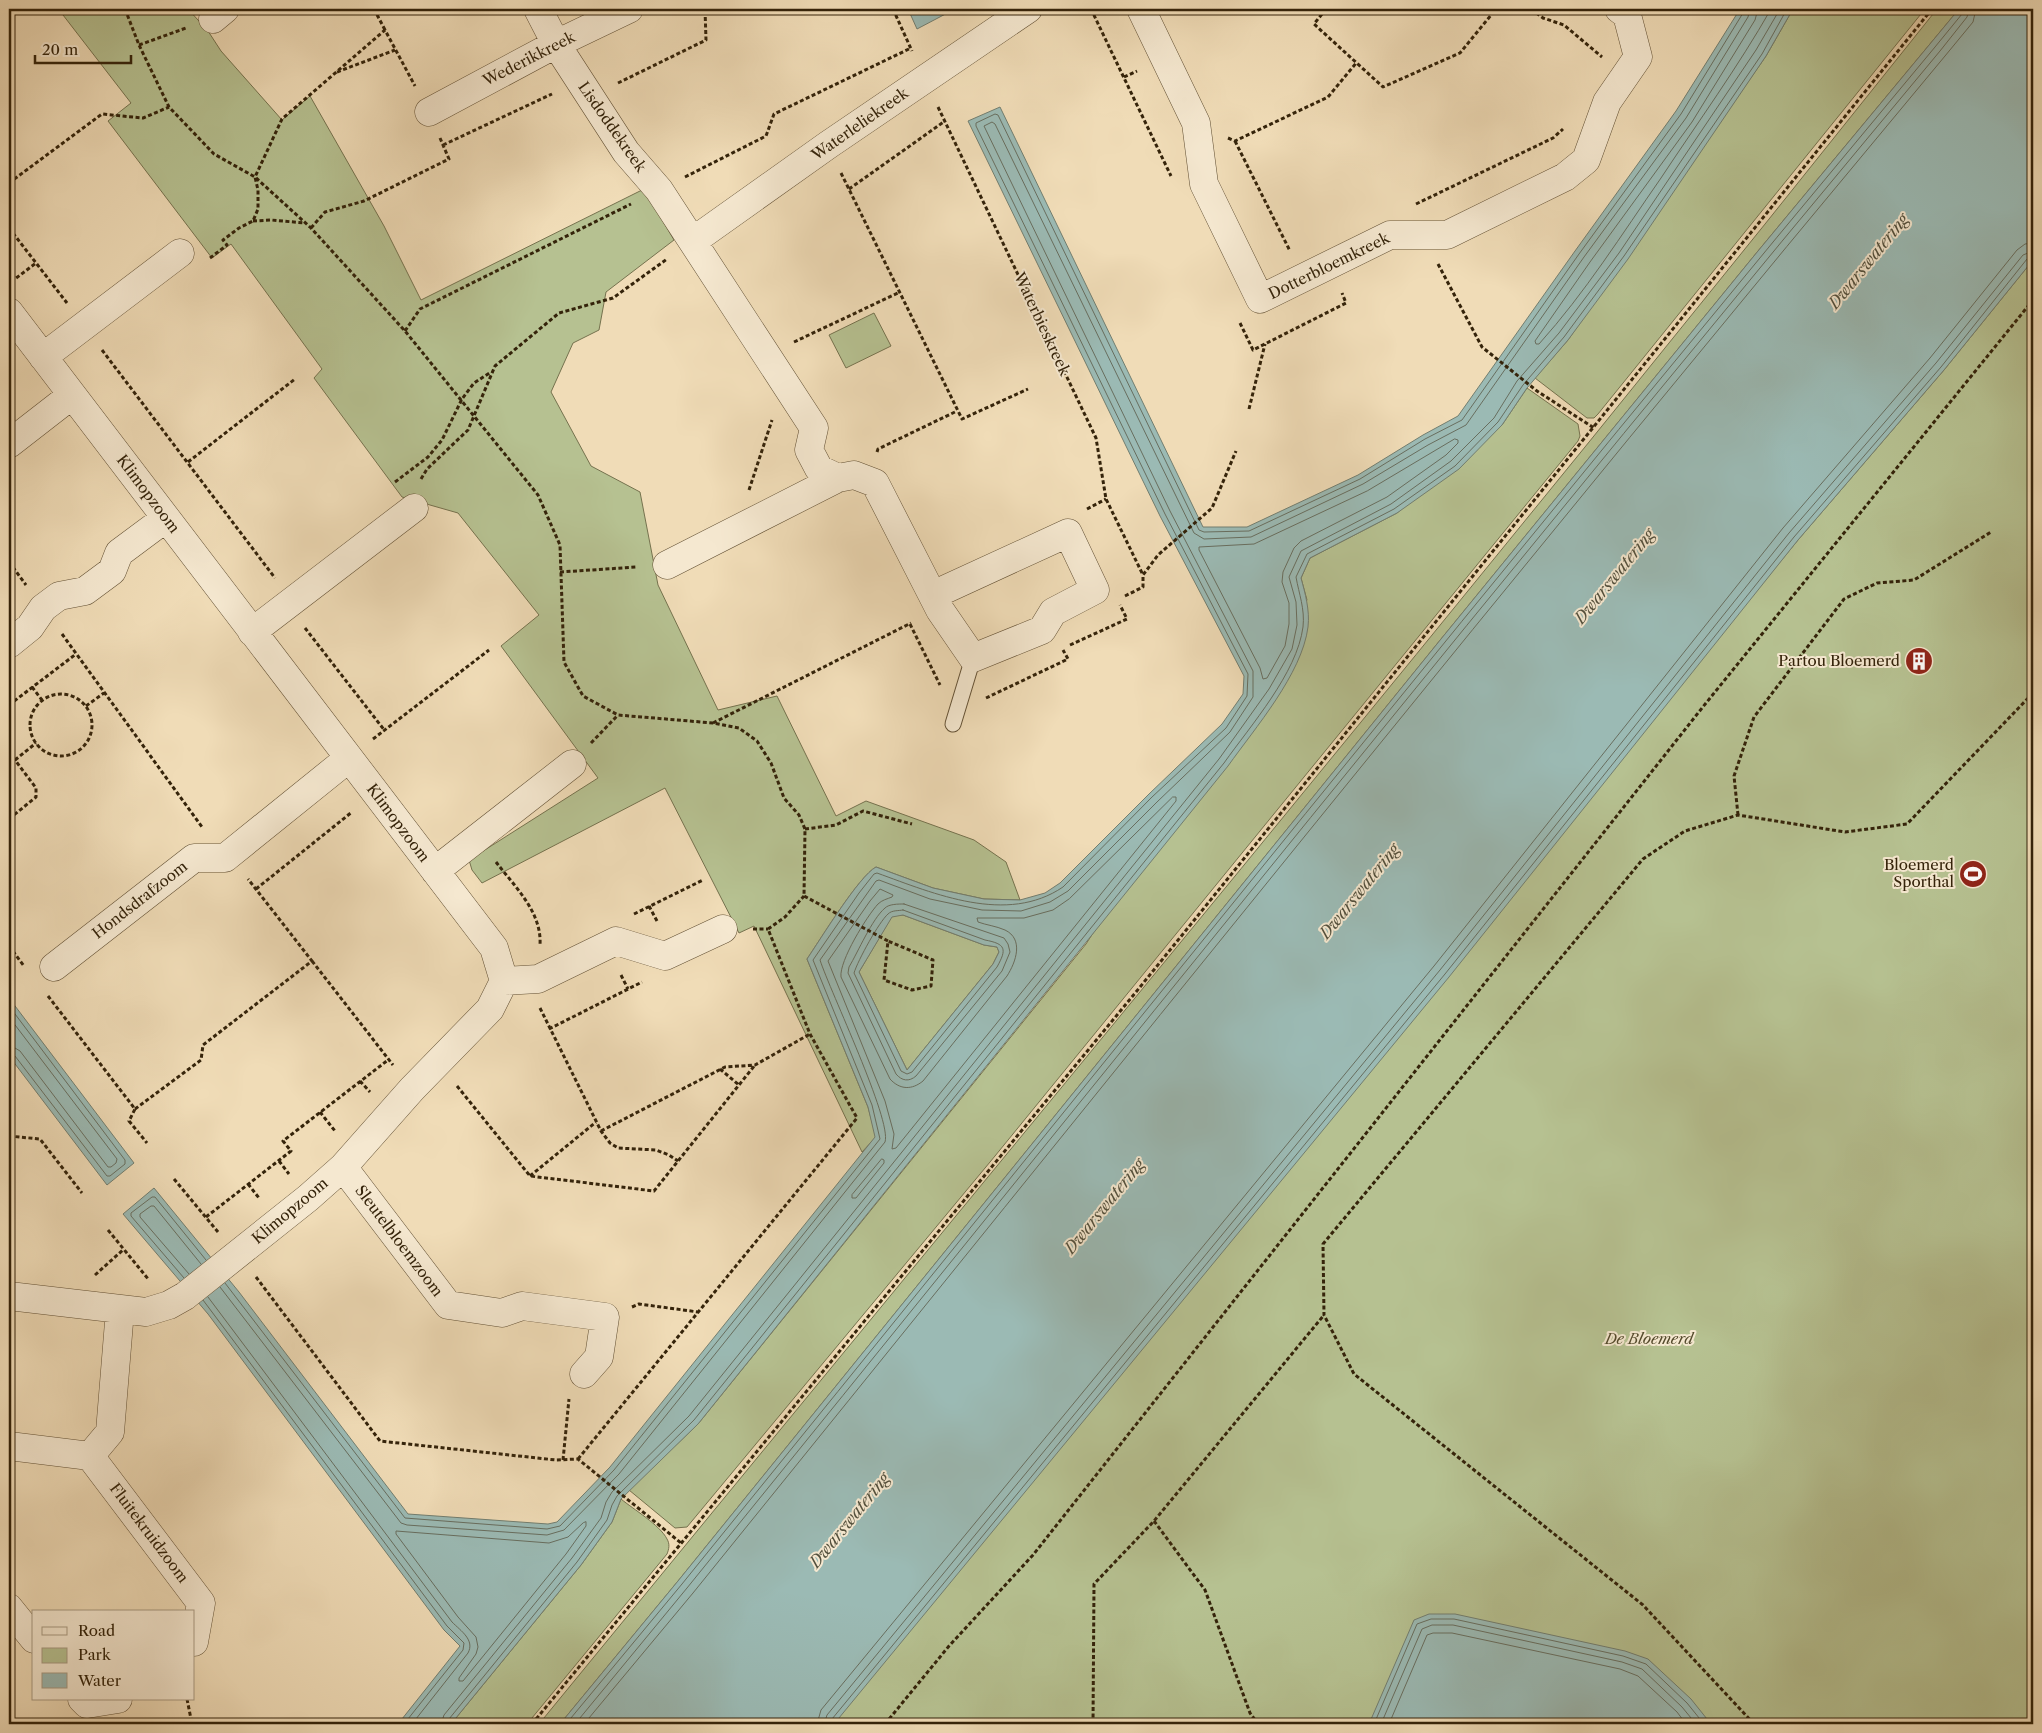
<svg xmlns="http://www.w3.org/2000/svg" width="2042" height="1733" viewBox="0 0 2042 1733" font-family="'Libre Caslon Text',serif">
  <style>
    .green { fill: #b6c191; stroke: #75724e }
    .water { fill: #9bbab4; stroke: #727e70; fill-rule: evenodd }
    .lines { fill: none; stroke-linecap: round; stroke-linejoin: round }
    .shore { stroke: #686e5f; stroke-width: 1 }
    .lane-casing { stroke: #635135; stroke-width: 17 }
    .street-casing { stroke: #635135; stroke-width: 29 }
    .path { stroke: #34230a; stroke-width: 3; stroke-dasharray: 4 2.5; stroke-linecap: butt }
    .lane { stroke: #f5e8d0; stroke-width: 15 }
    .street { stroke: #f5e8d0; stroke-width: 28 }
    .labels { text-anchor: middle; stroke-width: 4; stroke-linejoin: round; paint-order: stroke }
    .street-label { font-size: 15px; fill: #34230a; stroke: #f5e8d0 }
    .poi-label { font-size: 15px; fill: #34230a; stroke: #f5e8d0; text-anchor: end }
    .park-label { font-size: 15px; font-style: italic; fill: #544a2c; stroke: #f5e8d0 }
    .water-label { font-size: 16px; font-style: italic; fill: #53503d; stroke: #f5e8d0 }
  </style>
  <rect width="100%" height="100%" fill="#f0dcb7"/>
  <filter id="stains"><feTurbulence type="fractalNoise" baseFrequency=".004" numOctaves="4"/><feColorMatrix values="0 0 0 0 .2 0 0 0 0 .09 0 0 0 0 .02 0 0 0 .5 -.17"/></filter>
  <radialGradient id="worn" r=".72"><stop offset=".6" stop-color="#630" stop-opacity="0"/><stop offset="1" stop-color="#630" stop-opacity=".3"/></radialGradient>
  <!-- green -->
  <path class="green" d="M 62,9 L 188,9 L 208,31 L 221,51 L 282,120 L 310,96 L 384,226 L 421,300 L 644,189 L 674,240 L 606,292 L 599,330 L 573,343 L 551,392 L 591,466 L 640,492 L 658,585 L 718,710 L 777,696 L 836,816 L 866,801 L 974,840 L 1006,862 L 1020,900 L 984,899 L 933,888 L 876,867 C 859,876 820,940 807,959 L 868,1107 L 876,1137 L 862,1152 L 754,926 L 739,933 L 665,788 L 482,883 L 472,870 L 469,860 L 598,778 L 501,646 L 539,615 L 458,513 L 402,497 L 314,378 L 322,369 L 231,244 L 212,258 L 108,121 L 131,103 L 63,15 Z
    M 1793,9 L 1925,9 L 1598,414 L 1594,418 L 1587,418 L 1535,378 L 1568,340 L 1766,56 Z
    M 1937,9 L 1959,9 L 1758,251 L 1441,639 L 678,1581 L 560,1724 L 539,1724 C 1006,1153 1478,586 1937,9 Z
    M 2033,260 L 2033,1724 L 832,1724 L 1798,540 L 1944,370 Z
    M 874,313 L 891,346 L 846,368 L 829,335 Z
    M 1527,388 L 1578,424 L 1580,436 L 1578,441 L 995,1156 L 687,1527 L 675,1528 L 629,1490 L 698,1424 L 1086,944 L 1307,600 L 1301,578 L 1310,558 L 1397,513 L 1502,425 Z
    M 903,915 L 984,945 L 997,947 L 999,952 L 993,964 L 907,1070 L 859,972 L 892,916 Z
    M 621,1499 C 633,1509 660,1525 667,1539 C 670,1544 669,1549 667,1554 L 527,1724 L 451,1724 L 581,1565 L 612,1522 Z"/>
  <!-- water -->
  <path class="water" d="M 908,9 L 955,9 L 917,29 Z
    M 1740,9 L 1793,9 L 1766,56 L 1628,259 L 1568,340 L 1527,388 L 1502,425 L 1459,469 L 1397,513 L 1310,558 L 1301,578 C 1305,593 1310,610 1308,627 C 1302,674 1255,728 1228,766 L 698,1424 L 621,1499 L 612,1522 L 581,1565 L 451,1724 L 398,1724 L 460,1646 L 444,1630 L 208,1314 L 123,1214 L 154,1188 L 239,1292 L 408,1514 L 548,1524 L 557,1522 L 610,1467 L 875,1137 L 868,1107 L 807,959 C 820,940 859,876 876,867 L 933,888 L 984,899 L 1020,900 L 1045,893 L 1060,883 L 1149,794 L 1222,724 L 1243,694 L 1244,676 L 1160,516 L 968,121 L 1000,107 L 1203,527 L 1247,527 L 1358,475 L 1423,435 L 1458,416 L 1575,251 L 1676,111 ZM 903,915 L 984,945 L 997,947 L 999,952 L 993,964 L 907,1070 L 859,972 L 892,917 Z
    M 1959,9 L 2033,9 L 2033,260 L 1944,370 L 1798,540 L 1449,977 L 834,1724 L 560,1724 L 678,1581 L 1441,639 L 1758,251 Z
    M 9,998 L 134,1163 L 107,1185 L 9,1056 Z
    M 1429,1614 L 1455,1614 L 1625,1651 L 1648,1659 L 1691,1699 L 1711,1724 L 1369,1724 L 1414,1620 Z"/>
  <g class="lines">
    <!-- shore -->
    <path class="shore" d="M 1758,9 L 1755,20 L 1692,122 L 1590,262 L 1535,341 L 1536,344 L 1539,344 C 1585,293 1622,234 1661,178 C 1698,122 1738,67 1771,9
      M 1455,439 L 1458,440 L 1458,443 L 1446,455 L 1387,497 L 1301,541 L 1294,548 L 1283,572 L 1282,582 L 1289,603 L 1289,624 L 1285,646 L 1267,678 L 1263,679 L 1260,668 L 1199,550 L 1199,547 L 1254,544 L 1367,491 Z
      M 1173,797 L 1176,797 L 1176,801 L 896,1148 L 892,1149 L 894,1134 L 885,1101 L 828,961 L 870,901 L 880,889 L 893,895 L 892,897 C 887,899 882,900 878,904 C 867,916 839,961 841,977 L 890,1079 C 900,1090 912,1090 923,1081 L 1007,976 C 1016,962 1024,939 1005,930 C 996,926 986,925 978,922 L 977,918 L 1024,918 L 1053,910 L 1069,899 Z
      M 904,904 L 1004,938 L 1008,944 L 1010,952 L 1002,971 L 916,1076 C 909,1082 902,1081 896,1074 L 848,973 L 849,967 C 858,952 872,919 885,908 C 889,904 898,904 904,904 Z
      M 903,910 L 985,940 C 1006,944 1007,949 997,967 L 912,1072 L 907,1074 L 901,1071 L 854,973 C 858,960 879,922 888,914 C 892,910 898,911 903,910 Z
      M 9,1006 L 125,1160 L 125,1164 L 110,1176 L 107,1176 L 15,1056 L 9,1053
      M 9,1017 L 117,1159 L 116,1163 L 111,1167 L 108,1167 L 20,1051 L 15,1048 L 9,1047
      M 882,1159 L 884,1160 L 884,1163 L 856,1198 L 852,1198 L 852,1195 Z
      M 189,1274 L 140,1217 L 140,1214 L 151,1206 L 154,1206 L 201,1264
      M 184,1278 L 131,1216 L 131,1213 L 152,1197 L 155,1197 L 206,1260
      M 225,1283 L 405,1518 L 547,1529 L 560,1526 L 614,1470 L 880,1139 L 872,1105 L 813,960 L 859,893 L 874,874 L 877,873 C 935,894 1007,925 1063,887 L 1152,797 L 1226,728 L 1247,696 L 1248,674 L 1165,514 L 976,126 L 976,123 L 995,114 L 998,115 L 1199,530 L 1204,532 L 1249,531 L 1360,479 L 1425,439 L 1462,420 L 1579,254 L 1681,114 L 1743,13 L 1744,9
      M 220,1287 L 401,1523 L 407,1525 L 547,1535 L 564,1530 L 619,1474 L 885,1142 C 892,1120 830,991 820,960 L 876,881 L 879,880 L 930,899 L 982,910 L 1021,911 L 1050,902 L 1068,891 L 1157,802 L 1230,732 L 1253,697 L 1253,671 L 1170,511 L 984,126 L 992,122 L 995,124 L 1194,533 L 1204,539 L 1251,537 L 1363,484 L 1428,445 L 1466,425 L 1584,257 L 1686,118 L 1748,17 L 1750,9
      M 208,1297 L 452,1622 C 461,1631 475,1640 468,1653 L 412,1724
      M 203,1300 L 447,1626 L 464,1643 L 463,1650 L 404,1724
      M 586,1522 L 586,1526 L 566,1554 L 463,1681 L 459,1681 L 459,1678 L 476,1654 L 478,1647 L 476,1637 L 458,1617 L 396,1534 L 396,1531 L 549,1543 L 568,1537 L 583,1523 Z
      M 441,1724 L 444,1715 L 572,1558 L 601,1518 L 606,1502 L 612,1492 L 689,1416 L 1219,759 L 1269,689 L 1292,649 L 1297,625 L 1296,602 L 1289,577 L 1301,551 L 1391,504 L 1451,461 L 1494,418 L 1517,381 L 1559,333 L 1619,253 L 1756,50 L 1780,9
      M 448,1724 L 449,1719 L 577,1562 L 607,1520 L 612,1505 L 617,1496 L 694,1420 L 1224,763 C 1251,725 1297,673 1303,627 C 1305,609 1299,594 1296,577 L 1307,554 L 1394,509 L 1455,466 L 1498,422 L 1523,385 L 1564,337 L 1624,256 L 1762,54 L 1787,9
      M 566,1724 L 682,1584 C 1098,1071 1511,555 1935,47 L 1962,14 L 1963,9
      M 575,1724 L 687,1588 C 1103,1075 1516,559 1940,51 L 1967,17 L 1969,9
      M 584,1724 L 693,1593 C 1109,1079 1522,563 1945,56 L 1973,22 L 1976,9
      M 817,1724 L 821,1710 L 1434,966 L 1783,528 L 1930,358 L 2017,250 L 2025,244 L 2033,243
      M 824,1724 L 827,1715 L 1440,970 L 1789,533 L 1936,363 L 2023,255 L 2033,251
      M 831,1724 L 832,1719 L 1445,974 L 1794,537 L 1941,367 L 2027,259 L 2033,257
      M 1374,1724 L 1417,1624 L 1431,1619 L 1454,1619 L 1623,1656 L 1646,1664 L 1687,1703 L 1704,1724
      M 1381,1724 L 1422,1629 L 1432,1625 L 1453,1625 L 1622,1662 L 1642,1669 L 1682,1707 L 1696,1724
      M 1389,1724 L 1427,1635 L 1433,1633 L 1452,1633 L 1620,1669 L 1638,1676 L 1677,1712 L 1686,1724"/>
    <!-- lane casing -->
    <g class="lane-casing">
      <path id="lane" d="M 953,724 L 973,658"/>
    </g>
    <!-- street casing -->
    <g class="street-casing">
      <path id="street" d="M 538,9 L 556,44 L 626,152 L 659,190 L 814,428 L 809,450 L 819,469 L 838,478 L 854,475 L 875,483 L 940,610 L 973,658 L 1042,630 L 1053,612 L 1095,590 L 1068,533 L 933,595
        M 1141,9 L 1196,123 L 1204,184 L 1260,299 L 1390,235 L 1447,235 L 1565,177 L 1586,160 L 1607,102 L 1638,57 L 1627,15 L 1619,9
        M 213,19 L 225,9
        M 429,112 L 556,44 L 629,9
        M 693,241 L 828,145 L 1028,9
        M 9,312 L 494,948 L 504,981 L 490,1009 L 412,1089 L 343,1167 L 308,1198 L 185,1296 L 169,1305 L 146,1312 L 9,1296
        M 43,357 L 180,253
        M 9,444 L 72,395
        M 667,565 L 838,478
        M 252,632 L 414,508
        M 9,644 L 30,627 L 43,608 L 59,596 L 85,591 L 112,571 L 119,553 L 166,518
        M 435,871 L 572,764
        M 54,967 L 194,858 L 225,858 L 349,758
        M 504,981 L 538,979 L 616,941 L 665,956 L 723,929
        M 343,1167 L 448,1305 L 502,1313 L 522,1306 L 605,1317 L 599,1357 L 584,1374
        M 9,1446 L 90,1456 L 201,1603 L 194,1642
        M 90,1456 L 110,1432 L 120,1310
        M 9,1608 L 34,1639
        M 82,1699 L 87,1704 L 118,1699"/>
    </g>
    <!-- path -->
    <path class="path" d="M 125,9 L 139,45 L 169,107 L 214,154 L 255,177 L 311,228 L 405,331 L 538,495 L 560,545 L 564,662 L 583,696 L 618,715 L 713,723 L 739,728 L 757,741 L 771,763 L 784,798 L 799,815 L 805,829 L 804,896 L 888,941 L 884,980 L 912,990 L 931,986 L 933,960 L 888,941
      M 374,9 L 385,30
      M 893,9 L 912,51
      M 1091,9 L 1171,176
      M 1326,9 L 1314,24 L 1383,87 L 1460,53 L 1496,9
      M 1531,9 L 1543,18 L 1564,25 L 1602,57
      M 139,45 L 186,28
      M 337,72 L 395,50
      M 1124,77 L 1137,71
      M 618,83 L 706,40 L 705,9
      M 938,107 L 1096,438 L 1106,499 L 1143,575
      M 1228,138 L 1235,141 L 1328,97 L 1357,62
      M 1235,141 L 1290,251
      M 443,145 L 552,94
      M 841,173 L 962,419 L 1028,389
      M 685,177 L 766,136 L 774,114 L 911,48
      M 9,183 L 102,114 L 143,118 L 169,107
      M 849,189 L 945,121
      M 1416,204 L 1553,138 L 1563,129
      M 253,221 L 271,220 L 305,223
      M 9,228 L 67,303
      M 311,228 L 325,212 L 364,201 L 449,159 L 440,138
      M 210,258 L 227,245 L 223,240 L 239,228 L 253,221 L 258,209 L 258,190 L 255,177 L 282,119 L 385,30 L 415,86
      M 1438,264 L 1482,347 L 1537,391 L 1594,428
      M 11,282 L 36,263
      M 1240,323 L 1253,350 L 1346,303 L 1342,293
      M 405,331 L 420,309 L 631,204
      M 794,342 L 900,292
      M 102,350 L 275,578
      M 1249,409 L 1265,344
      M 877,452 L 878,449 L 957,411
      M 188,462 L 295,379
      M 421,479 L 427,469 L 468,430 L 495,366 L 559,313 L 613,298 L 667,259
      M 395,482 L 428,457 L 442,440 L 462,399 L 474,383 L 491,372
      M 749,490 L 772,420
      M 1087,509 L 1106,499
      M 9,562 L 26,585
      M 560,572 L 637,567
      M 1125,596 L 1143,587 L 1143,575 L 1158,555 L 1212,508 L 1236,451
      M 910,624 L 940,685
      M 305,628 L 385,731
      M 62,634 L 202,827
      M 1070,645 L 1127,619 L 1120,605
      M 32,687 L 42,700
      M30 725a31 31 0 1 1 62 0a31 31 0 1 1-62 0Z
      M 986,698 L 1068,659 L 1063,650
      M 9,705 L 76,654
      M 86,706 L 104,693
      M 713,723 L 911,623
      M 373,739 L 489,650
      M 591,743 L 618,715
      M 9,752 L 36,788 L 36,797 L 9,819
      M 15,760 L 36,743
      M 1738,815 L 1734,776 L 1754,717 L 1844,599 L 1877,583 L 1914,580 L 1991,532
      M 805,829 L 836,825 L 863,811 L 912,824
      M 496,862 C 515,887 542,912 540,945
      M 256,889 L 352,812
      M 649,906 L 657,921
      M 634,914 L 703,880
      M 753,929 L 768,929
      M 9,946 L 24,966
      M 312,961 L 393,1065
      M 621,975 L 628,989
      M 48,996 L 135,1109 L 129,1121 L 147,1143
      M 540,1008 L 601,1131 L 610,1143 L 618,1148 L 656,1150 L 669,1155 L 678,1161
      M 549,1029 L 642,982
      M 720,1069 L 739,1085
      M 360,1081 L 370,1092
      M 457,1086 L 530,1176 L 654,1191 L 755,1065
      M 135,1109 L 201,1060 L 203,1045 L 312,961 L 248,879
      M 320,1112 L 335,1131
      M 601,1131 L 725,1067 L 755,1065 L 810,1034
      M 9,1136 L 40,1139 L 82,1193
      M 279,1161 L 289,1174
      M 530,1176 L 596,1122
      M 174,1179 L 218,1232
      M 248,1184 L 259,1198
      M 206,1217 L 291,1151 L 283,1141 L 388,1060
      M 108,1230 L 149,1280
      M 95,1275 L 124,1249
      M 256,1277 L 380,1441 L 556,1460 L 578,1459 L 681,1543
      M 632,1307 L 639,1304 L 698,1312
      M 578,1459 L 857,1118 L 810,1034 L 768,929 L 785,917 L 804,896
      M 563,1460 L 569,1399
      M 1154,1521 L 1205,1590 L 1250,1713 L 1258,1724
      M 187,1699 L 192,1724
      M 532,1724 L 1136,992 L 1932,9
      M 885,1724 L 949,1646 L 1033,1555 L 1702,708 L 2033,300
      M 1093,1724 L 1094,1584 L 1154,1521 L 1324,1315
      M 1754,1724 L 1643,1605 L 1354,1374 L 1324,1315 L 1323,1244 L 1643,859 L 1685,831 L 1738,815 L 1845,832 L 1907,824 L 2033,693"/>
    <!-- lane -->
    <use href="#lane" class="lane"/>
    <!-- street -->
    <use href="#street" class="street"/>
  </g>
  <!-- icons -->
  <defs>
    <g id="building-disc" transform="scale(1.4375)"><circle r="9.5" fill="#8f2418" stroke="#f5e8d0"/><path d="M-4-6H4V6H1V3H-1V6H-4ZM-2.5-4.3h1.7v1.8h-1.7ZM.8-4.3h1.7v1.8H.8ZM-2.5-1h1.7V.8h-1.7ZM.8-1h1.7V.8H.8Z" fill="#fff"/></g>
    <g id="stadium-disc" transform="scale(1.4375)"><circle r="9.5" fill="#8f2418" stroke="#f5e8d0"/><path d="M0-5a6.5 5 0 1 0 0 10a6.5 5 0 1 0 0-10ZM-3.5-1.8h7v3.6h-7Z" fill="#fff"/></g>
  </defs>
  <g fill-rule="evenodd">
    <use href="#building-disc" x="1919" y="661"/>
    <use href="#stadium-disc" x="1973" y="874"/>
  </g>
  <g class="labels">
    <!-- street labels -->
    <g class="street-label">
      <text transform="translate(529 59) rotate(-27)" y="5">Wederikkreek</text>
      <text transform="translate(860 124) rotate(-35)" y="5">Waterleliekreek</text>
      <text transform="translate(612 127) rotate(55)" y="5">Lisdoddekreek</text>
      <text transform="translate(1329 266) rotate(-26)" y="5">Dotterbloemkreek</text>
      <text transform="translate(1042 324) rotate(65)" y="5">Waterbieskreek</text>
      <text transform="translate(148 494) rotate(53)" y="5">Klimopzoom</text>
      <text transform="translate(398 823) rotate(53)" y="5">Klimopzoom</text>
      <text transform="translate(140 900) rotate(-38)" y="5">Hondsdrafzoom</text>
      <text transform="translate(290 1211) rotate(-40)" y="5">Klimopzoom</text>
      <text transform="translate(399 1241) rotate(53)" y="5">Sleutelbloemzoom</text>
      <text transform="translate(149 1533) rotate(53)" y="5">Fluitekruidzoom</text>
    </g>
    <!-- poi labels -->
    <g class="poi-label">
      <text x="1900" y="666">Partou Bloemerd</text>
      <text x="1954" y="870">Bloemerd<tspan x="1954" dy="17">Sporthal</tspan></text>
    </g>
    <!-- park labels -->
    <g class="park-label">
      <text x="1649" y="1344">De Bloemerd</text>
    </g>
    <!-- water labels -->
    <g class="water-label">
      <text transform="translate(1868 261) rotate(-51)" y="6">Dwarswatering</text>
      <text transform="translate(1614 576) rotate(-51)" y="6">Dwarswatering</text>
      <text transform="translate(1359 891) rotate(-51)" y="6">Dwarswatering</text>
      <text transform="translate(1104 1206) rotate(-51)" y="6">Dwarswatering</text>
      <text transform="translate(849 1520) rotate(-51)" y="6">Dwarswatering</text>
    </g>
  </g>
  <!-- margin -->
  <rect width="2042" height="1733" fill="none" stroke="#f0dcb7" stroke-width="30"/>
  <rect x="10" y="10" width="2022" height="1713" fill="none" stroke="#34230a" stroke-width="2.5"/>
  <rect x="15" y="15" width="2012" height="1703" fill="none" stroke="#34230a"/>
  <!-- legend -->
  <rect x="32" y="1610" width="162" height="90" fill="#f5e8d0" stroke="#a89981"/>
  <rect x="42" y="1627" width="25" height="8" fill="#f5e8d0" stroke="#a89981"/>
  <text x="78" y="1636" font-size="15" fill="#34230a">Road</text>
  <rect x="42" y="1648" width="25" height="15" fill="#b6c191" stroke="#a89981"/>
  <text x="78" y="1660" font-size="15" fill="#34230a">Park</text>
  <rect x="42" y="1673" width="25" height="15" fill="#9bbab4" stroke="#a89981"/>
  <text x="78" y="1686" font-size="15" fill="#34230a">Water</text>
  <!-- scale -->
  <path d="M35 55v8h96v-8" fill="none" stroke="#34230a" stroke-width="2.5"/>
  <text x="42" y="55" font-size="15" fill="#34230a" stroke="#f5e8d0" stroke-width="4" paint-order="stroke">20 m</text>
  <rect width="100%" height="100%" filter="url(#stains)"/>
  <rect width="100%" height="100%" fill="url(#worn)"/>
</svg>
